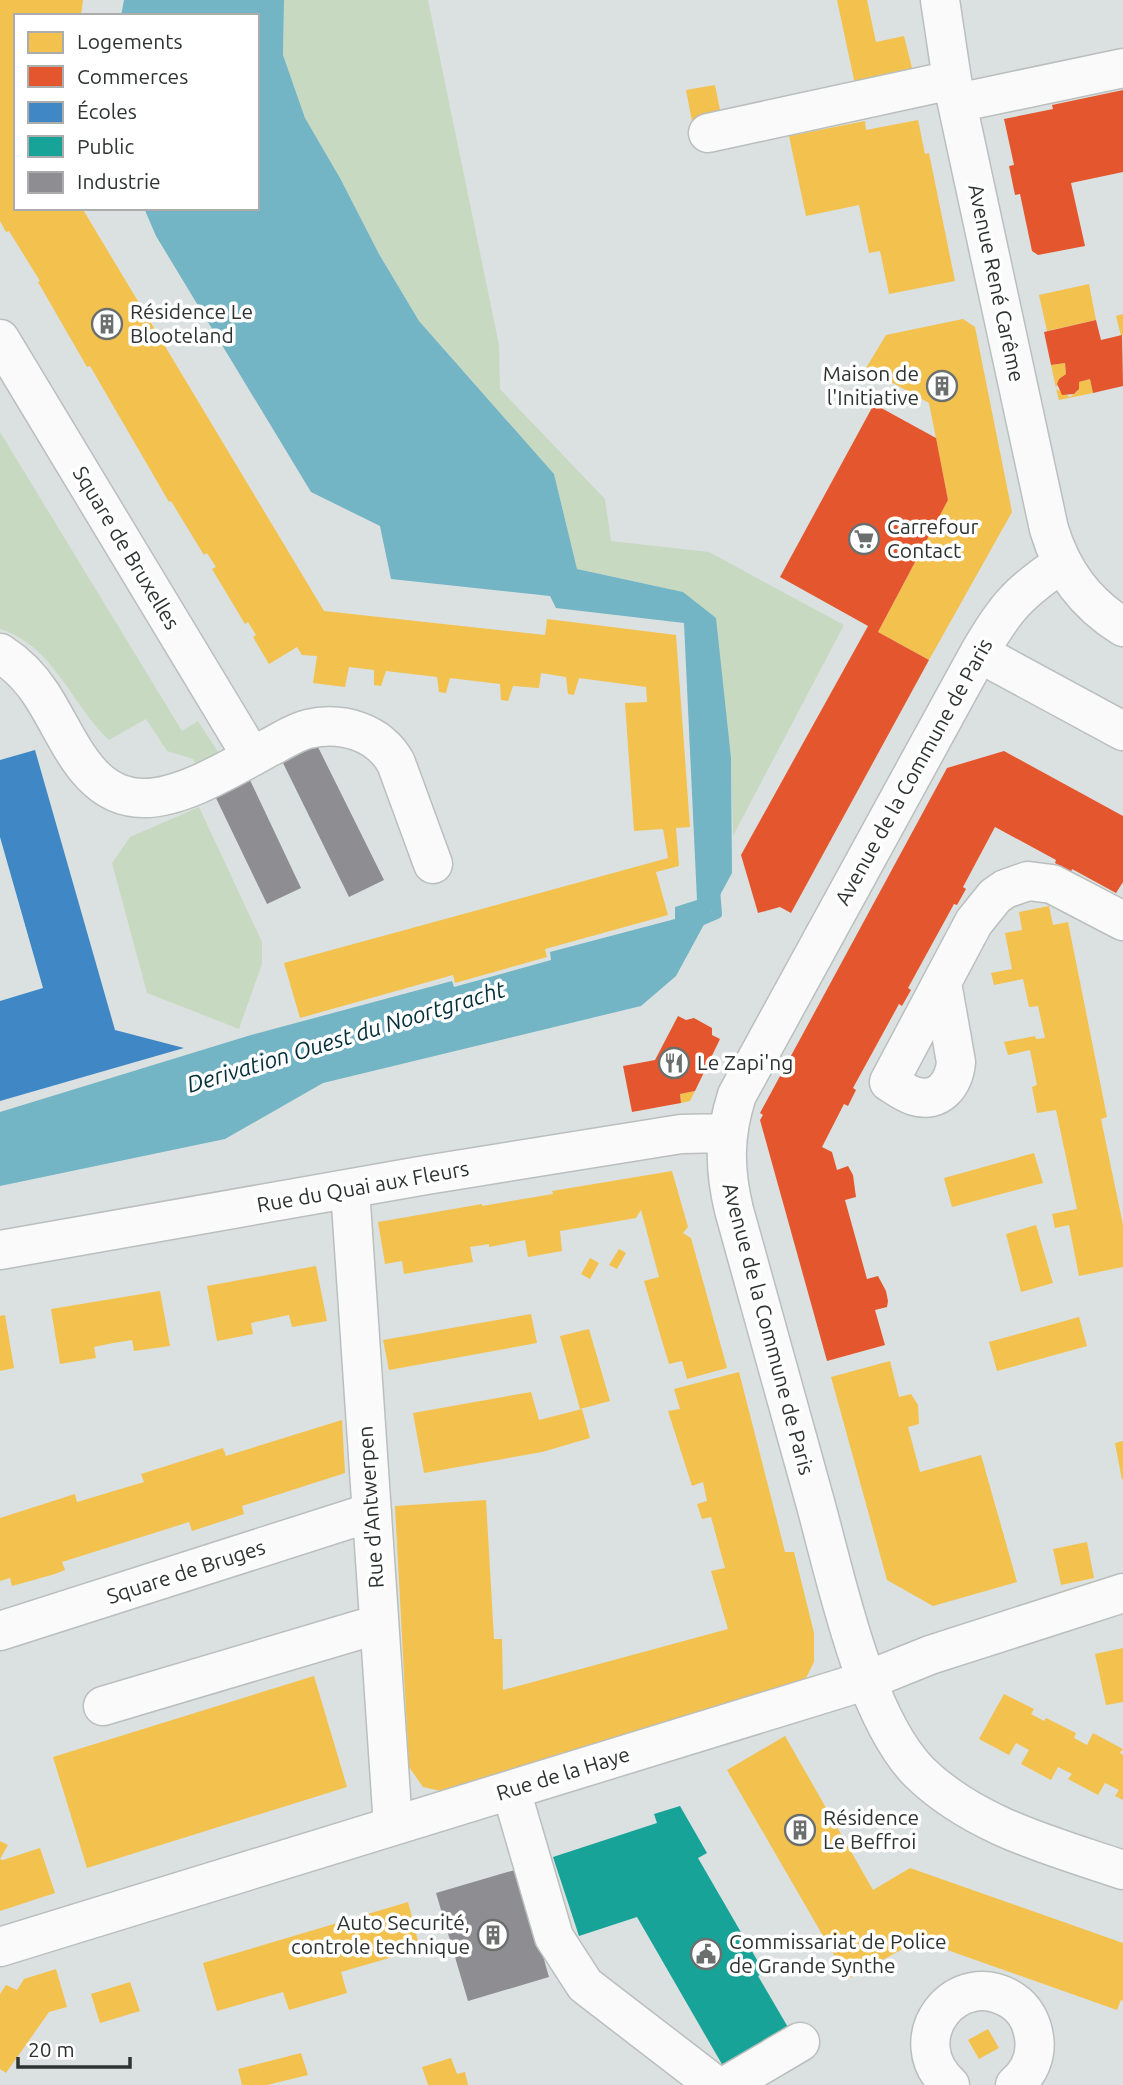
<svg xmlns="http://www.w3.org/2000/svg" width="1123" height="2085" viewBox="0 0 1123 2085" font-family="Ubuntu,sans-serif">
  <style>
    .green { fill: #c8d9c2 }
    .water { fill: #73b4c5 }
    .homes { fill: #f2c14e }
    .shops { fill: #e4572e }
    .schools { fill: #3f88c5 }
    .public { fill: #17a398 }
    .industry { fill: #8d8d92 }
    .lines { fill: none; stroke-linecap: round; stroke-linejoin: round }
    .stream { stroke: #73b4c5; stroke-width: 10 }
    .minor-casing { stroke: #babfbe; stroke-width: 41 }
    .minor { stroke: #fafafa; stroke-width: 38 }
    .labels { text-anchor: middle; stroke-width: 7; stroke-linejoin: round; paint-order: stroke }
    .street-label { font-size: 21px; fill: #2e3331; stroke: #fff }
    .poi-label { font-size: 21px; fill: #2e3331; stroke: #fff; text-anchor: start }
    .water-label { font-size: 23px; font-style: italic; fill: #04303b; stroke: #fff }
  </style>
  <rect width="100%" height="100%" fill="#dbe1e0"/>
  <!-- green -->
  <path class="green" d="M 284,0 L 428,0 L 499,345 L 500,389 L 605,499 L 611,541 L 709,552 L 844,625 L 733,836 L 731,758 L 683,592 L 577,569 L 554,474 L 419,321 L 379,254 L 340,178 L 305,118 L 283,55 Z
    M 0,432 L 182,731 L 198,721 L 220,755 L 198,768 L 193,759 L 167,751 L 146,719 L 109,740 C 70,703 55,647 0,629 Z
    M 199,807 L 262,942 L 262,964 L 239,1029 L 147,993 L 112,863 L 130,837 Z"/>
  <!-- water -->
  <path class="water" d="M 124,0 L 284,0 L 283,55 L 305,118 L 340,178 L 379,254 L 419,321 L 554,474 L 577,569 L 683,592 L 716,618 L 731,758 L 732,873 L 676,976 L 641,1006 L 323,1083 L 225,1139 L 0,1186 L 0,1112 L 251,1035 L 452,981 L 454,987 L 551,960 L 550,952 L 675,919 L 675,907 L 697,900 L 684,623 L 556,608 L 550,596 L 391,579 L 380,526 L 311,492 L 156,236 L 144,208 L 257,208 L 257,16 L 121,16 Z"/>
  <!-- homes -->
  <path class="homes" d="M 0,0 L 83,0 L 81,16 L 16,16 L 16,208 L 82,208 L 324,611 L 545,635 L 547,619 L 676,635 L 690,827 L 676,828 L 679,866 L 656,872 L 668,915 L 545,949 L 547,957 L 455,983 L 453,975 L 300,1018 L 284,963 L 668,858 L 663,829 L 634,831 L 625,703 L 647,702 L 646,687 L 579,678 L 574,695 L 568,694 L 566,677 L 541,673 L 539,688 L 513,686 L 508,701 L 501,700 L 500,684 L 450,678 L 446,693 L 439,692 L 437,677 L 386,671 L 381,686 L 374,685 L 374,670 L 349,667 L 345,687 L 313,683 L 317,656 L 302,655 L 297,647 L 269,664 L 253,637 L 256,635 L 248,622 L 245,624 L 212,569 L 216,567 L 207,553 L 204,555 L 171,501 L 169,502 L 90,366 L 87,367 L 38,282 L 40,281 L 9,231 L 6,232 L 0,221 Z
    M 837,0 L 867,0 L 876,42 L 904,36 L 914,76 L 856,89 Z
    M 715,85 L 721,115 L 692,121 L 686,90 Z
    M 918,120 L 925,154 L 929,153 L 955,281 L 889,294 L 880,251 L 869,253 L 859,205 L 806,216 L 789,136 L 865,121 L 866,130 Z
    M 1089,284 L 1096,320 L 1047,331 L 1039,295 Z
    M 1123,314 L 1123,335 L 1121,336 L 1116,316 Z
    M 963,319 L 975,327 L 1012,512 L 929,660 L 878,632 L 948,500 L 929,403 L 866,368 L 886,335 Z
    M 1065,363 L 1066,374 L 1059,379 L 1056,388 L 1051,365 Z
    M 1090,379 L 1093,393 L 1059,400 L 1056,389 L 1070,397 L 1078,391 L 1079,382 Z
    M 1049,906 L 1053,925 L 1068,922 L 1107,1117 L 1101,1119 L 1123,1225 L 1123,1267 L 1079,1276 L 1069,1225 L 1055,1228 L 1052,1214 L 1077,1209 L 1056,1110 L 1037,1113 L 1032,1087 L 1037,1085 L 1030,1050 L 1008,1055 L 1004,1042 L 1035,1036 L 1036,1039 L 1045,1038 L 1038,1006 L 1029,1007 L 1023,979 L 994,985 L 991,973 L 1012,969 L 1005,933 L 1022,930 L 1019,912 Z
    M 695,1091 L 690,1101 L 681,1103 L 680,1094 Z
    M 1034,1153 L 1043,1183 L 952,1207 L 944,1178 Z
    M 672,1171 L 688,1227 L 683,1233 L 691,1238 L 727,1368 L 687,1379 L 682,1361 L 669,1364 L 644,1281 L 659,1277 L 641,1210 L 636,1218 L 560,1231 L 562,1251 L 528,1257 L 525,1240 L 489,1247 L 489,1244 L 470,1247 L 473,1262 L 404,1274 L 402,1261 L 385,1264 L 378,1222 L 482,1204 L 482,1206 L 553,1194 L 552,1191 Z
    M 1036,1225 L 1053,1283 L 1021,1292 L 1006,1234 Z
    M 619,1249 L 626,1253 L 617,1269 L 609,1265 Z
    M 590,1258 L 599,1263 L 590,1279 L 581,1274 Z
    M 316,1266 L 327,1321 L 292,1327 L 289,1315 L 251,1323 L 253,1334 L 217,1341 L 207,1286 Z
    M 160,1291 L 170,1346 L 134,1351 L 132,1340 L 113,1343 L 94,1347 L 96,1358 L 60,1364 L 51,1309 Z
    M 531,1314 L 537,1343 L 389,1370 L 383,1340 Z
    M 5,1315 L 14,1368 L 0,1371 L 0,1316 Z
    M 1079,1317 L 1087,1346 L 997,1371 L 989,1342 Z
    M 589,1329 L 610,1401 L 580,1409 L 560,1336 Z
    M 890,1361 L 899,1397 L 911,1394 L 918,1405 L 919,1424 L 908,1427 L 920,1472 L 981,1455 L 1017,1582 L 933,1606 L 887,1580 L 831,1377 Z
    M 739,1372 L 785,1552 L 794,1552 L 814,1633 L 814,1662 L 806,1678 L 772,1691 L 441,1791 L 423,1787 L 409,1767 L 395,1506 L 486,1500 L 494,1639 L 502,1639 L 503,1690 L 728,1629 L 711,1571 L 725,1568 L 711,1517 L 702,1519 L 697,1504 L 707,1501 L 703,1482 L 692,1486 L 668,1411 L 680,1409 L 674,1389 Z
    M 531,1392 L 539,1420 L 582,1409 L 590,1438 L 542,1452 L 424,1473 L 413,1413 Z
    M 342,1420 L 345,1473 L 242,1506 L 244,1514 L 192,1531 L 189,1522 L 62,1562 L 65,1570 L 55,1574 L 12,1586 L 10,1578 L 0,1581 L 0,1518 L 75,1494 L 77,1502 L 144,1482 L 141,1474 L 223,1448 L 226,1456 Z
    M 1123,1441 L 1123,1479 L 1122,1480 L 1115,1443 Z
    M 1087,1542 L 1094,1578 L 1061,1585 L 1053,1549 Z
    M 1123,1648 L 1123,1702 L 1106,1705 L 1095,1654 Z
    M 314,1676 L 347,1787 L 87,1868 L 53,1757 Z
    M 1004,1694 L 1034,1709 L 1031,1714 L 1044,1721 L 1046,1718 L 1076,1733 L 1074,1738 L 1087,1745 L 1093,1733 L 1123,1749 L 1120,1753 L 1123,1755 L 1123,1800 L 1115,1796 L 1119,1790 L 1105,1783 L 1098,1795 L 1068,1779 L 1072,1774 L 1058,1767 L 1051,1780 L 1021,1764 L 1029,1750 L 1016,1743 L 1009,1755 L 979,1739 Z
    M 785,1736 L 873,1890 L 910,1868 L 1123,1943 L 1123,2001 L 1121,2000 L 1117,2010 L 919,1940 L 848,1979 L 727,1770 Z
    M 0,1841 L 8,1845 L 0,1859 L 3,1860 L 40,1848 L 55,1893 L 0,1911 Z
    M 408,1902 L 420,1949 L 341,1972 L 347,1993 L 289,2010 L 283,1992 L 217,2011 L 203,1963 Z
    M 56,1969 L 67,2007 L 49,2012 L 6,2073 L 0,2069 L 0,1994 L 6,1985 L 17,1990 L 24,1979 Z
    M 130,1982 L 140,2011 L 100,2023 L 91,1994 Z
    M 988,2029 L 999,2048 L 979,2059 L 968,2040 Z
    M 301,2053 L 308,2075 L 267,2085 L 242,2085 L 238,2069 Z
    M 451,2058 L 457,2074 L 465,2072 L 468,2085 L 428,2085 L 422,2067 Z"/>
  <!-- shops -->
  <path class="shops" d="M 1123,90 L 1123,172 L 1071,183 L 1085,246 L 1038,255 L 1032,251 L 1020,194 L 1015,195 L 1009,166 L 1014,165 L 1004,119 L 1053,109 L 1052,105 Z
    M 1096,320 L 1101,340 L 1122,335 L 1123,386 L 1093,393 L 1090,379 L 1079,382 L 1079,389 L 1074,394 L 1062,395 L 1057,384 L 1059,379 L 1066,374 L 1065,363 L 1051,365 L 1044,332 Z
    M 874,404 L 936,438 L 948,500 L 878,632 L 929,660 L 791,913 L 780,907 L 758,913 L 741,855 L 868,626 L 780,577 Z
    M 1004,751 L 1123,816 L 1123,882 L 1116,893 L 1072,869 L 1071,872 L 1055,863 L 1056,860 L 995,827 L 963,887 L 966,889 L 957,905 L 954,904 L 908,988 L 911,990 L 902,1006 L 899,1004 L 853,1088 L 856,1090 L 848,1106 L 844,1104 L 822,1147 L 832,1152 L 837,1170 L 848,1166 L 853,1175 L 856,1197 L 845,1200 L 867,1279 L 878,1276 L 886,1291 L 888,1301 L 887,1307 L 875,1310 L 885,1345 L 827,1361 L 760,1120 L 763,1115 L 760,1113 L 947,768 Z
    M 678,1016 L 686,1020 L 694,1018 L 712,1028 L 712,1035 L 720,1039 L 695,1091 L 680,1094 L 681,1103 L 632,1112 L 623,1066 L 655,1060 Z"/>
  <!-- schools -->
  <path class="schools" d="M 35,750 L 115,1030 L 184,1048 L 0,1101 L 0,1001 L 43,988 L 0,837 L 0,760 Z"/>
  <!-- public -->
  <path class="public" d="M 680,1806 L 707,1853 L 698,1858 L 764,1972 L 758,1976 L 789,2029 L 723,2066 L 637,1917 L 579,1936 L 553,1857 L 657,1823 L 654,1814 Z"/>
  <!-- industry -->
  <path class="industry" d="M 317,745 L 384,880 L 349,897 L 283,763 Z
    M 249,778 L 301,888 L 267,904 L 215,796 Z
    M 518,1869 L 549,1977 L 468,2001 L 436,1893 Z"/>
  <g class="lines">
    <!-- stream -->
    <path class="stream" d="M 696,923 L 717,914 L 715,890"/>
    <!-- minor casing -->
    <g class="minor-casing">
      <path id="minor" d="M 940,0 L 952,80 L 1049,529 C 1062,572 1085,603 1123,627
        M 957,103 L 1123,68
        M 708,133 L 952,80
        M 0,339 L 252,757
        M 1061,564 C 1018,593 1005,608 979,653 L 737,1095 C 724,1135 724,1169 734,1210 C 761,1307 788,1404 815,1502 C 836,1578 864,1716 919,1772 C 974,1826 1052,1846 1123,1870
        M 0,653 C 17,664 30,677 41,694 C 68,734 86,798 143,798 C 182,799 236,765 270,747 C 282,741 295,732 308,729 C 342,721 379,732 396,763 L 433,864
        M 979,653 L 1123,731
        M 942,983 L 956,1062 C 954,1084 939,1104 914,1096 C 905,1093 897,1087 889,1082 L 974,922 L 995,896 L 1005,889 L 1028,881 L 1052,884 L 1123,921
        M 350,1189 L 393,1826
        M 0,1250 L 426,1175 L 681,1134 L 727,1133
        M 0,1631 L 372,1512
        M 103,1706 L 379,1624
        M 511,1790 L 554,1937 L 585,1985 L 715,2085
        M 0,1947 L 868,1680 L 930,1655 L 1123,1593
        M 727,2085 L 800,2042
        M 950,2085 C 899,2039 957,1964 1013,2001 C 1025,2009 1032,2023 1034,2037 C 1037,2056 1029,2073 1015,2085"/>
    </g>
    <!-- minor -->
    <use href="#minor" class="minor"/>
  </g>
  <!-- icons -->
  <defs>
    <g id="building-ring" transform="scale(1.575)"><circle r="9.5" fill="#fff" stroke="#6b706e" stroke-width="1.5"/><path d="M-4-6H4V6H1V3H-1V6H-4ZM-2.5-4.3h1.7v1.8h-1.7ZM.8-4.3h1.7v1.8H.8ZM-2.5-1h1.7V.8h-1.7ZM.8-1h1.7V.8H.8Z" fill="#6b706e"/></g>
    <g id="supermarket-ring" transform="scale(1.575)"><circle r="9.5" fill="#fff" stroke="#6b706e" stroke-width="1.5"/><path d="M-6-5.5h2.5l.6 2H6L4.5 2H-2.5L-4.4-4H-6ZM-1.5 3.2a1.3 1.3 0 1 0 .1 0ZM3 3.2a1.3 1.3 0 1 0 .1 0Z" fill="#6b706e"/></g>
    <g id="restaurant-ring" transform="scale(1.575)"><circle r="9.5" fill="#fff" stroke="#6b706e" stroke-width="1.5"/><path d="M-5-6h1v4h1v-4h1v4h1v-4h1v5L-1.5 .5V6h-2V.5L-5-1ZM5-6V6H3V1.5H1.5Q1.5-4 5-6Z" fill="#6b706e"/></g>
    <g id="civic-ring" transform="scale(1.575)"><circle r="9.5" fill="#fff" stroke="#6b706e" stroke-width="1.5"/><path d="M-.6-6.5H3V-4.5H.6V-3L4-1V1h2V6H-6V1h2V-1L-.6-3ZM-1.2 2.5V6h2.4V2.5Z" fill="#6b706e"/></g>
  </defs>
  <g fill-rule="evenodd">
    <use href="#building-ring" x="107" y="324"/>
    <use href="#building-ring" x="942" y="386"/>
    <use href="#supermarket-ring" x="864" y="539"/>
    <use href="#restaurant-ring" x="674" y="1063"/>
    <use href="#building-ring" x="800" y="1830"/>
    <use href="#building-ring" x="493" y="1935"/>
    <use href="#civic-ring" x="706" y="1954"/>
  </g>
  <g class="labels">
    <!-- street labels -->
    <g class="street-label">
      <text transform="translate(996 283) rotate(78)" y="7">Avenue René Carême</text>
      <text transform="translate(126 548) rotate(59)" y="7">Square de Bruxelles</text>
      <text transform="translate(914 772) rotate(-61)" y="7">Avenue de la Commune de Paris</text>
      <text transform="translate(363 1187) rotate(-10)" y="7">Rue du Quai aux Fleurs</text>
      <text transform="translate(768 1329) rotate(75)" y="7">Avenue de la Commune de Paris</text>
      <text transform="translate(371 1507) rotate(-94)" y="7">Rue d'Antwerpen</text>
      <text transform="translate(186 1572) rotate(-18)" y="7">Square de Bruges</text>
      <text transform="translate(563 1774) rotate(-17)" y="7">Rue de la Haye</text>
    </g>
    <!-- poi labels -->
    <g class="poi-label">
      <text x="130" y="319">Résidence Le<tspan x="130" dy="24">Blooteland</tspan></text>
      <text x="919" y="381" text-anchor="end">Maison de<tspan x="919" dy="24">l'Initiative</tspan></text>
      <text x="887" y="534">Carrefour<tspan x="887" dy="24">Contact</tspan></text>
      <text x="697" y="1070">Le Zapi'ng</text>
      <text x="823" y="1825">Résidence<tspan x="823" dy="24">Le Beffroi</tspan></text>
      <text x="470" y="1930" text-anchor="end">Auto Securité,<tspan x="470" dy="24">controle technique</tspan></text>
      <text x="729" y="1949">Commissariat de Police<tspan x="729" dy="24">de Grande Synthe</tspan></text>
    </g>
    <!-- water labels -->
    <g class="water-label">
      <text transform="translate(346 1037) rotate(-17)" y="8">Derivation Ouest du Noortgracht</text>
    </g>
  </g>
  <!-- legend -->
  <rect x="14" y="14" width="245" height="196" fill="#ffffff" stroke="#abadad" stroke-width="2"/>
  <rect x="28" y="32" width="35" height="21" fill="#f2c14e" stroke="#abadad" stroke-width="2"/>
  <text x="77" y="49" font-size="21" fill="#2e3331">Logements</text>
  <rect x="28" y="66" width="35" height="21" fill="#e4572e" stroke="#abadad" stroke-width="2"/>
  <text x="77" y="84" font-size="21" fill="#2e3331">Commerces</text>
  <rect x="28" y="102" width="35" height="21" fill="#3f88c5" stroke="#abadad" stroke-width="2"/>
  <text x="77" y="119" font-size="21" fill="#2e3331">Écoles</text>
  <rect x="28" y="136" width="35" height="21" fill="#17a398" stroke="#abadad" stroke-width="2"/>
  <text x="77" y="154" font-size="21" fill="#2e3331">Public</text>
  <rect x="28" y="172" width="35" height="21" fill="#8d8d92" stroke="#abadad" stroke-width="2"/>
  <text x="77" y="189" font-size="21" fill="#2e3331">Industrie</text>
  <!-- scale -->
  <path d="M18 2057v10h112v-10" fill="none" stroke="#2e3331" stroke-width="3.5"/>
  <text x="28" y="2057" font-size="21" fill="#2e3331" stroke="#ffffff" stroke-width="5" paint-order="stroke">20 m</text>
</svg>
